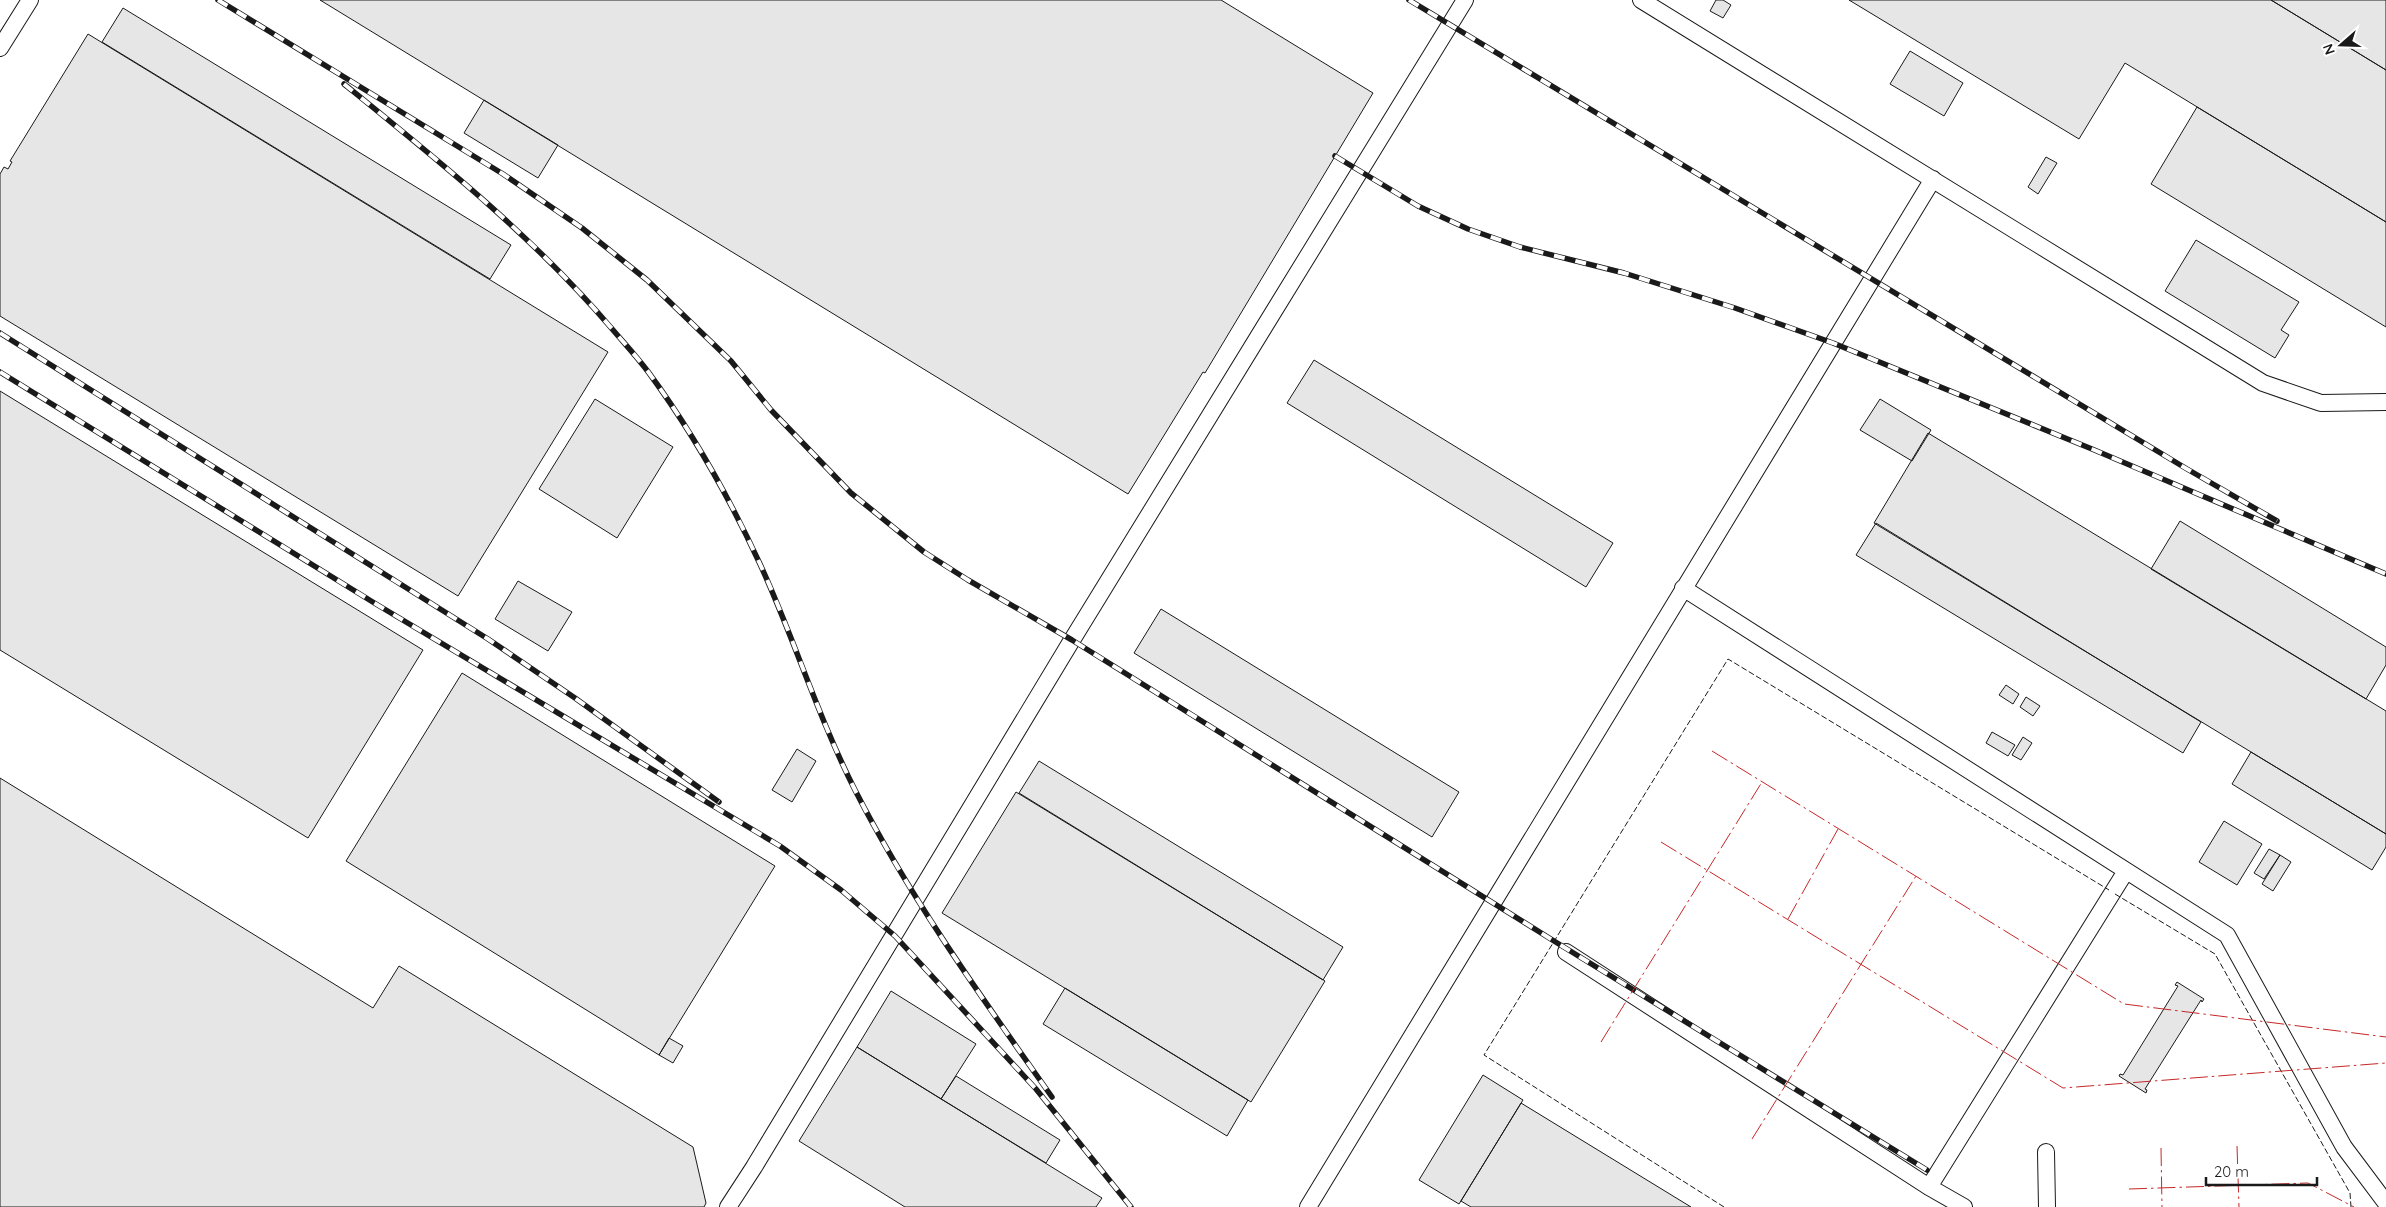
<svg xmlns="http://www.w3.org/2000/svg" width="2386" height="1207" viewBox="0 0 2386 1207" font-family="Quicksand,sans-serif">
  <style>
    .building { fill: #e6e6e6; stroke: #1a1a1a }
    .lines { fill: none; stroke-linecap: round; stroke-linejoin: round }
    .service-casing { stroke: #1a1a1a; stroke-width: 18 }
    .service { stroke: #fff; stroke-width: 16 }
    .rail-casing { stroke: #1a1a1a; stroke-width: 5.5 }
    .rail { stroke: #fff; stroke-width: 4; stroke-dasharray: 11; stroke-linecap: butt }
    .fence { stroke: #1a1a1a; stroke-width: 1; stroke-dasharray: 6 2.5; stroke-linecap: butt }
    .power { stroke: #c62828; stroke-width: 1; stroke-dasharray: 18 4 2.5 4; stroke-linecap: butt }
  </style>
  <rect width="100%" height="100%" fill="#fff"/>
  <!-- building -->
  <path class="building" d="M 320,0 L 1221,0 L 1373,93 L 1205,373 L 1203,372 L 1128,494 Z
    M 1716,0 L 1723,0 L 1731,5 L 1723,18 L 1710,11 Z
    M 1849,0 L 2271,0 L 2386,70 L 2386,222 L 2125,63 L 2079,139 Z
    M 2271,0 L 2386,0 L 2386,70 Z
    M 123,8 L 511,245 L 490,279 L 102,42 Z
    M 88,34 L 608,352 L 458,596 L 0,316 L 0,174 L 4,167 L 8,169 L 12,162 L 10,161 Z
    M 1910,51 L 1963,83 L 1944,116 L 1890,84 Z
    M 484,100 L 558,145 L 538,178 L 464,133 Z
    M 2197,107 L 2386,222 L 2386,327 L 2151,184 Z
    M 2046,157 L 2057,163 L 2038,194 L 2028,187 Z
    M 2196,240 L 2299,302 L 2281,330 L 2289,335 L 2275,358 L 2165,291 Z
    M 1314,360 L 1613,543 L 1586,587 L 1287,403 Z
    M 0,391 L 423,650 L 308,838 L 0,650 Z
    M 595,399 L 673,447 L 617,538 L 539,489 Z
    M 1880,399 L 1931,430 L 1912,461 L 1860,430 Z
    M 1928,433 L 2386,711 L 2386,834 L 1874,523 Z
    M 2180,521 L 2386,647 L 2386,665 L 2366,699 L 2151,569 Z
    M 1876,523 L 2201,722 L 2183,753 L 1856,555 Z
    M 518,581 L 572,612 L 548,651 L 495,619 Z
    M 1161,609 L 1459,792 L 1432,837 L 1134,653 Z
    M 462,673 L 775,866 L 659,1055 L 346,861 Z
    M 2006,685 L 2019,694 L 2013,704 L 1999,695 Z
    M 2026,697 L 2040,706 L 2033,716 L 2020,707 Z
    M 1992,732 L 2015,745 L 2008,756 L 1986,743 Z
    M 2023,737 L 2032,743 L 2021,760 L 2012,755 Z
    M 797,749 L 816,761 L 792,802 L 772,790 Z
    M 2251,752 L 2386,834 L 2386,847 L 2372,870 L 2232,784 Z
    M 1039,761 L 1343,947 L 1323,980 L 1019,793 Z
    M 0,778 L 373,1008 L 399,966 L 693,1147 L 706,1203 L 704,1207 L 0,1207 Z
    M 1016,792 L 1325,981 L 1251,1102 L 942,913 Z
    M 2224,821 L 2262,844 L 2237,885 L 2199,862 Z
    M 2269,849 L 2280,855 L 2264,879 L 2254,873 Z
    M 2280,855 L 2291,862 L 2273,891 L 2262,884 Z
    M 2177,982 L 2204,999 L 2202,1002 L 2201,1000 L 2145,1089 L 2147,1090 L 2146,1093 L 2119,1076 L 2120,1074 L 2123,1075 L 2178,986 L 2175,985 Z
    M 1065,988 L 1248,1100 L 1227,1136 L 1043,1024 Z
    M 891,991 L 976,1044 L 941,1099 L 857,1047 Z
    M 669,1038 L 683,1046 L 673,1063 L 659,1055 Z
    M 857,1047 L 1102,1198 L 1096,1207 L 905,1207 L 799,1141 Z
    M 1483,1075 L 1523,1100 L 1459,1204 L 1419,1180 Z
    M 956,1076 L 1060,1140 L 1046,1163 L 941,1099 Z
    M 1521,1103 L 1691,1207 L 1471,1207 L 1461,1201 Z"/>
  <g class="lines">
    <!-- service casing -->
    <g class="service-casing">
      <path id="service" d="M 1641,0 L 2263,383 L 2321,403 L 2386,402
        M 0,48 L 30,0
        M 1683,588 L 2227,935 L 2344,1147 L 2386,1203
        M 1566,952 L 1929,1187 L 1964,1207
        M 2046,1152 L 2047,1207
        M 1929,1187 L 2126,871
        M 728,1207 L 754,1167 L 1072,640 L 1465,0
        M 1308,1207 L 1933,179"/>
    </g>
    <!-- service -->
    <use href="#service" class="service"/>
    <!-- rail casing -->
    <g class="rail-casing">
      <path id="rail" d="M 218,0 L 503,174 L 582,228 L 647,280 L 731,361 L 771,410 L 851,493 L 924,552 L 968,580 L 1072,640 L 1554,941 L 1927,1170
        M 1409,0 L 2187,469 L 2277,521
        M 344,84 C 439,161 534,237 613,330 C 625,344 638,358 649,373 C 693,433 729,497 760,564 C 794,638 818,717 855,790 C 910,898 982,998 1052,1097
        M 1335,156 L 1418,206 L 1468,229 L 1520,247 L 1624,273 L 1735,308 L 1833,343 L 2092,449 L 2386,574
        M 0,333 L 488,639 L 575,698 L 719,802
        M 0,372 L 376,604 L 780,846 L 841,890 L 895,936 L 1036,1089 L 1131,1207"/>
    </g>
    <!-- rail -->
    <use href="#rail" class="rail"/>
    <!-- fence -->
    <path class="fence" d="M 2115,894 L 2215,954 L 2350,1193 L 2351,1207
      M 1724,1207 L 1484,1055 L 1728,659 L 2109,890"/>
    <!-- power -->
    <path class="power" d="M 1712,751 L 2124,1004 L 2386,1037
      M 1661,842 L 2063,1088 L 2386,1063
      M 1788,919 L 1838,829
      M 1601,1042 L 1762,782
      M 1752,1139 L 1916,876
      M 2237,1146 L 2239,1207
      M 2161,1148 L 2162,1207
      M 2129,1189 L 2308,1183 L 2354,1207"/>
  </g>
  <!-- north arrow -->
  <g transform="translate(2341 45) rotate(250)" stroke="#ffffff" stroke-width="4" paint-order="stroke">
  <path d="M0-4L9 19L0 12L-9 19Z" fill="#1a1a1a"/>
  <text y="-8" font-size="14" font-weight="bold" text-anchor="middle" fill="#1a1a1a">N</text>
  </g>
  <!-- scale -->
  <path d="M2206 1177v8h111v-8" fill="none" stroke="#1a1a1a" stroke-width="2.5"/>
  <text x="2214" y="1177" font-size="15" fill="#1a1a1a" stroke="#ffffff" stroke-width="4" paint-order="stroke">20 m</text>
</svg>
